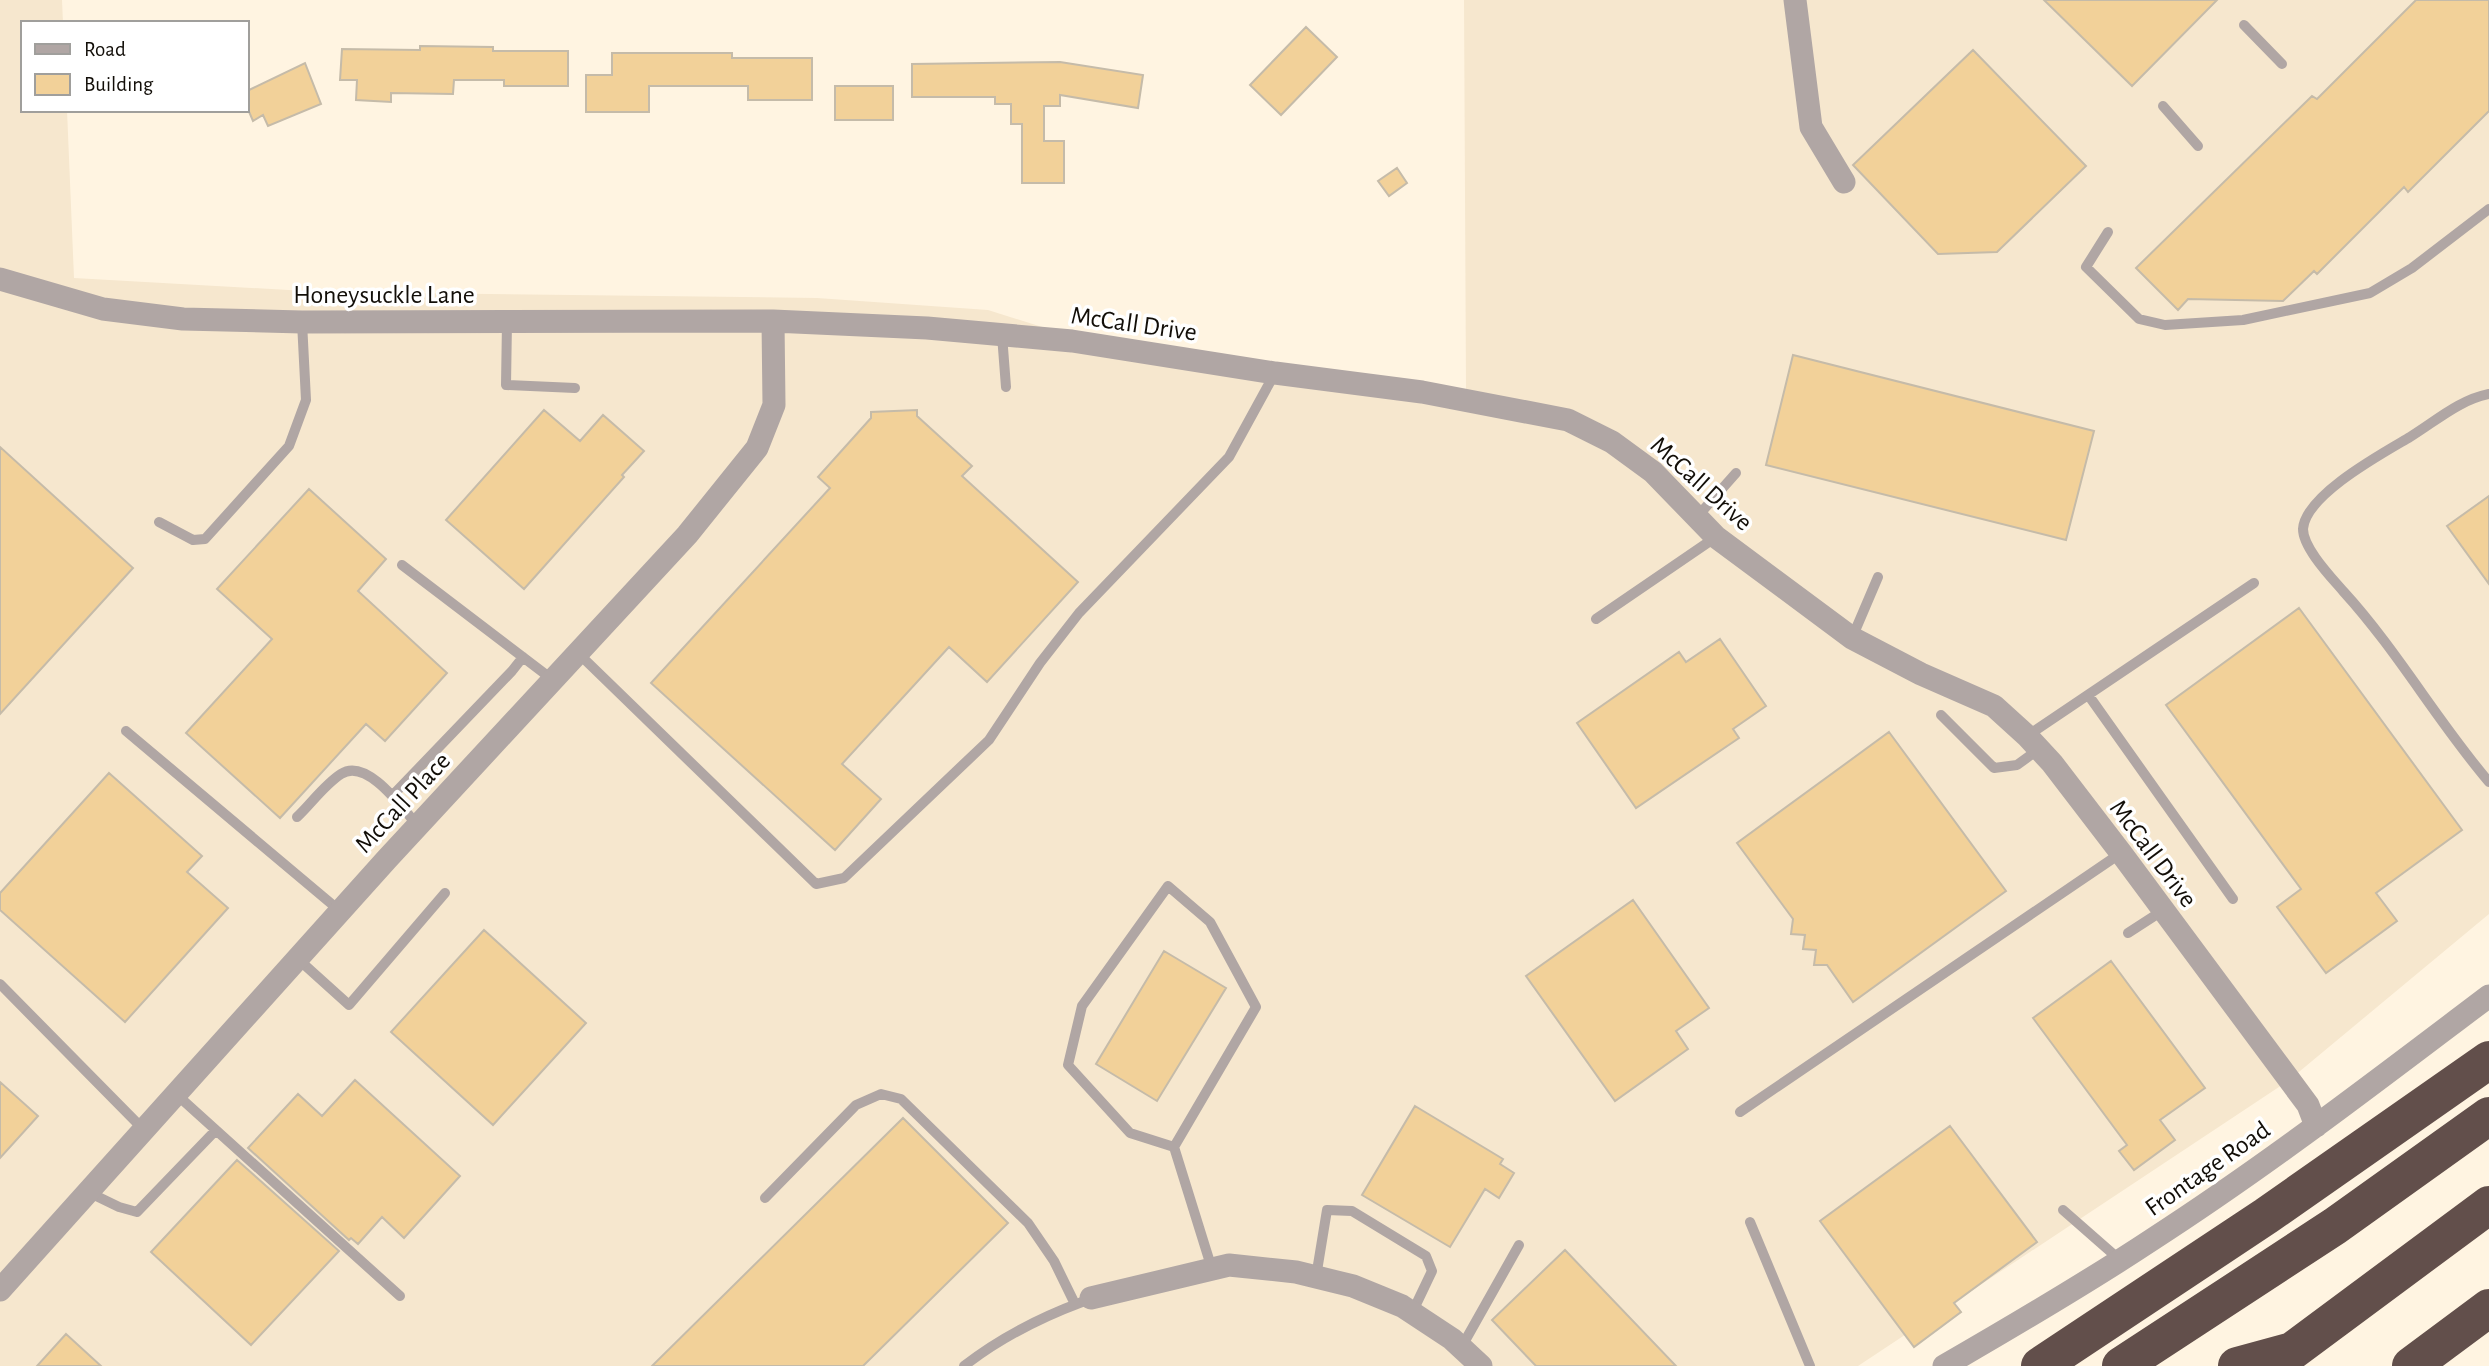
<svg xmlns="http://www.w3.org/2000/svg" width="2489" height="1366" viewBox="0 0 2489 1366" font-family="'Alegreya Sans',sans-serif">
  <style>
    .built { fill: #f6e7ce }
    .building { fill: #f2d199; stroke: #c5bba9; stroke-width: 2 }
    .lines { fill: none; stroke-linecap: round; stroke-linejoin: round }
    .lane { stroke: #b0a6a4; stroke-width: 10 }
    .street { stroke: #b0a6a4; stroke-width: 23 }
    .highway { stroke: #624f4b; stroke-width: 38 }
    .labels { text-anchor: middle; stroke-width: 7; stroke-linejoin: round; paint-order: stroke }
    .street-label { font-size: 26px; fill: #120e08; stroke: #fff }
  </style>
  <rect width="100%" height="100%" fill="#fff4e1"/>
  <!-- built -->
  <path class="built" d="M 0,0 L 62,0 L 63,23 L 23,23 L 23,110 L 67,110 L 74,278 L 323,292 L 817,298 L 988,310 L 1115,350 L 1466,389 L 1464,0 L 2489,0 L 2489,914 L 2288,1081 L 1858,1366 L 0,1366 Z"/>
  <!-- building -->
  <path class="building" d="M 2044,0 L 2217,0 L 2132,86 Z
    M 2416,0 L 2489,0 L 2489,111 L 2408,192 L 2404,187 L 2317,274 L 2314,271 L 2283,301 L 2188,299 L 2178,310 L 2136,268 L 2312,96 L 2317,99 Z
    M 1306,27 L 1337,57 L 1281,115 L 1250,85 Z
    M 420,46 L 493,47 L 493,51 L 568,51 L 568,86 L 504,86 L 504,80 L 454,80 L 453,94 L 391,93 L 391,102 L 356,100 L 357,80 L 340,80 L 342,49 L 420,50 Z
    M 1973,50 L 2086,166 L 1997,252 L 1938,254 L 1853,165 Z
    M 612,53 L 732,53 L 732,58 L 812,58 L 812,100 L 748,100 L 748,86 L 649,86 L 649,112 L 586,112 L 586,75 L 612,75 Z
    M 1060,62 L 1143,75 L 1138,108 L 1060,95 L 1060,106 L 1044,106 L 1044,141 L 1064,141 L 1064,183 L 1022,183 L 1022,124 L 1011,124 L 1011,104 L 995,104 L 995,97 L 912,97 L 912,64 Z
    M 305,63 L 321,104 L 268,126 L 263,115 L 253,121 L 247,107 L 247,91 Z
    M 835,86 L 893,86 L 893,120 L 835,120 Z
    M 1397,168 L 1407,183 L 1389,196 L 1378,181 Z
    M 1793,355 L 2094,431 L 2066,540 L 1766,465 Z
    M 544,410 L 580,441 L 603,415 L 644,451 L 622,475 L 624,477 L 524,589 L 446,520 Z
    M 917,410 L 917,416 L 972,466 L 962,476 L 1078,582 L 987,682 L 949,647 L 842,764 L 881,799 L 835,850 L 651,683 L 830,488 L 818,477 L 871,418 L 871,412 Z
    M 0,447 L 133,568 L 0,714 Z
    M 309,489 L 386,559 L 358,591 L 447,673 L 385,741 L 366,724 L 280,818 L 186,733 L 272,639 L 217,589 Z
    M 2489,496 L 2489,584 L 2447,526 Z
    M 2299,608 L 2462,830 L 2376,893 L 2397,921 L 2326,973 L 2277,907 L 2301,889 L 2166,705 Z
    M 1720,639 L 1766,706 L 1733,729 L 1739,738 L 1636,808 L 1577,723 L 1679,652 L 1686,662 Z
    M 1889,732 L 2006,891 L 1853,1002 L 1827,965 L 1814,965 L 1816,950 L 1803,949 L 1805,935 L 1791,934 L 1793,919 L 1737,843 Z
    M 109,773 L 202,856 L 187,872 L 228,908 L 125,1022 L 0,910 L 0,893 Z
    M 1633,900 L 1709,1008 L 1676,1031 L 1688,1049 L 1615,1101 L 1526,976 Z
    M 484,930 L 586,1023 L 493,1125 L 391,1032 Z
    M 1164,951 L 1226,988 L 1157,1101 L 1096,1064 Z
    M 2111,961 L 2205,1088 L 2160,1120 L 2175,1140 L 2134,1170 L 2119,1151 L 2127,1145 L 2033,1018 Z
    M 355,1080 L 460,1176 L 404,1238 L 382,1217 L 358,1244 L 351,1238 L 349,1240 L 248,1148 L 298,1094 L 322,1116 Z
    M 0,1082 L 38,1116 L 0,1158 Z
    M 1415,1106 L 1503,1159 L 1500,1164 L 1514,1173 L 1499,1198 L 1485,1189 L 1450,1247 L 1362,1195 Z
    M 903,1118 L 1008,1223 L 863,1366 L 652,1366 Z
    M 1950,1126 L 2037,1242 L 1954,1303 L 1961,1312 L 1914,1347 L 1820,1221 Z
    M 237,1160 L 339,1251 L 251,1345 L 151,1252 Z
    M 1565,1250 L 1676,1366 L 1536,1366 L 1492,1320 Z
    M 66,1334 L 101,1366 L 37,1366 Z"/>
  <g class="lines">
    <!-- lane -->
    <path class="lane" d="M 2244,25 L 2282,64
      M 2163,106 L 2198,146
      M 2108,232 L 2086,267 L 2139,319 L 2165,325 L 2243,320 L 2370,293 L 2412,268 L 2489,209
      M 507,322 L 506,385 L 575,388
      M 1002,335 L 1006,387
      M 2489,394 C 2459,400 2436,421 2410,437 C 2383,453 2305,495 2303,529 C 2303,548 2331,577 2343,591 C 2397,650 2437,721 2489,782
      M 1697,517 L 1736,473
      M 159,522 L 193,540 L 205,539 L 289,446 L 306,400 L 302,322
      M 402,565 L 553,680
      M 1596,619 L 1716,537
      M 1852,638 L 1878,577
      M 578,653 L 816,884 L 844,878 L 989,740 L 1040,663 L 1079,613 L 1229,457 L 1275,373
      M 2089,696 L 2233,899
      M 1941,715 L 1994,768 L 2017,765 L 2039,749
      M 126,731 L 340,911
      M 2027,736 L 2254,583
      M 392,796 L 512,671 L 523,657
      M 297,817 C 311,804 324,785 341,774 C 367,757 403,809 418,826
      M 2128,933 L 2162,911
      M 298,959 L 349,1005 L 445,893
      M 0,984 L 144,1130
      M 176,1094 L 400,1296
      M 1740,1112 L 2121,853
      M 1174,1147 L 1130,1133 L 1068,1065 L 1082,1006 L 1168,886 L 1210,922 L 1256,1007 L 1174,1147 L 1212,1269
      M 88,1192 L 119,1207 L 137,1212 L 216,1130
      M 765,1198 L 856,1105 L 881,1094 L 901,1099 L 1028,1223 L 1054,1261 L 1075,1304
      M 2063,1210 L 2120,1260
      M 1750,1222 L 1810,1366
      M 1316,1277 L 1327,1210 L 1352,1211 L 1426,1256 L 1432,1271 L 1412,1313
      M 1461,1348 L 1519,1245
      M 964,1366 C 1000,1338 1039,1318 1082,1302"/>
    <!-- street -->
    <path class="street" d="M 1795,0 L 1811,127 L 1844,182
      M 0,279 L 103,309 L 183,319 L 302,322 L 773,321 L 927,328 L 1072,341 L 1275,373 L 1422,392 L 1568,420 L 1612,442 L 1653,472 L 1716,537 L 1852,638 L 1921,674 L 1994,706 L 2027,736 L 2052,763 L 2121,853 L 2308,1105 L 2316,1126
      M 0,1290 L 387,859 L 687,535 L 757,448 L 774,405 L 773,321
      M 1091,1298 L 1229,1265 L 1296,1272 L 1353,1286 L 1402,1306 L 1452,1339 L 1481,1366
      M 1944,1366 C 2015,1325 2085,1284 2153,1239 C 2269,1164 2379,1079 2489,996"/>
    <!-- highway -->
    <path class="highway" d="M 2040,1366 L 2266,1216 L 2489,1060
      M 2121,1366 L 2335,1226 L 2489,1116
      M 2237,1366 L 2292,1351
      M 2272,1366 L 2489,1205
      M 2411,1366 L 2489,1308"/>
  </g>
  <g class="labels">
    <!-- street labels -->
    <g class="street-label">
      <text x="384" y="303">Honeysuckle Lane</text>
      <text transform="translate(1134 323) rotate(8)" y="9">McCall Drive</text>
      <text transform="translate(1702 483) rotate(42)" y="9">McCall Drive</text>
      <text transform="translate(402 802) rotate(-47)" y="9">McCall Place</text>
      <text transform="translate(2154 853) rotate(53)" y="9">McCall Drive</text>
      <text transform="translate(2207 1168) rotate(-35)" y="9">Frontage Road</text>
    </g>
  </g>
  <!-- legend -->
  <rect x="21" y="21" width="228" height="91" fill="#ffffff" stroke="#a09f9c" stroke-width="2"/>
  <rect x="35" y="44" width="35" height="10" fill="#b0a6a4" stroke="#a09f9c" stroke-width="2"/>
  <text x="84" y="56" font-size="21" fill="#120e08">Road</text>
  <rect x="35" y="74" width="35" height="21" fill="#f2d199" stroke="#a09f9c" stroke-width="2"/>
  <text x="84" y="91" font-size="21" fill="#120e08">Building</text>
</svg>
